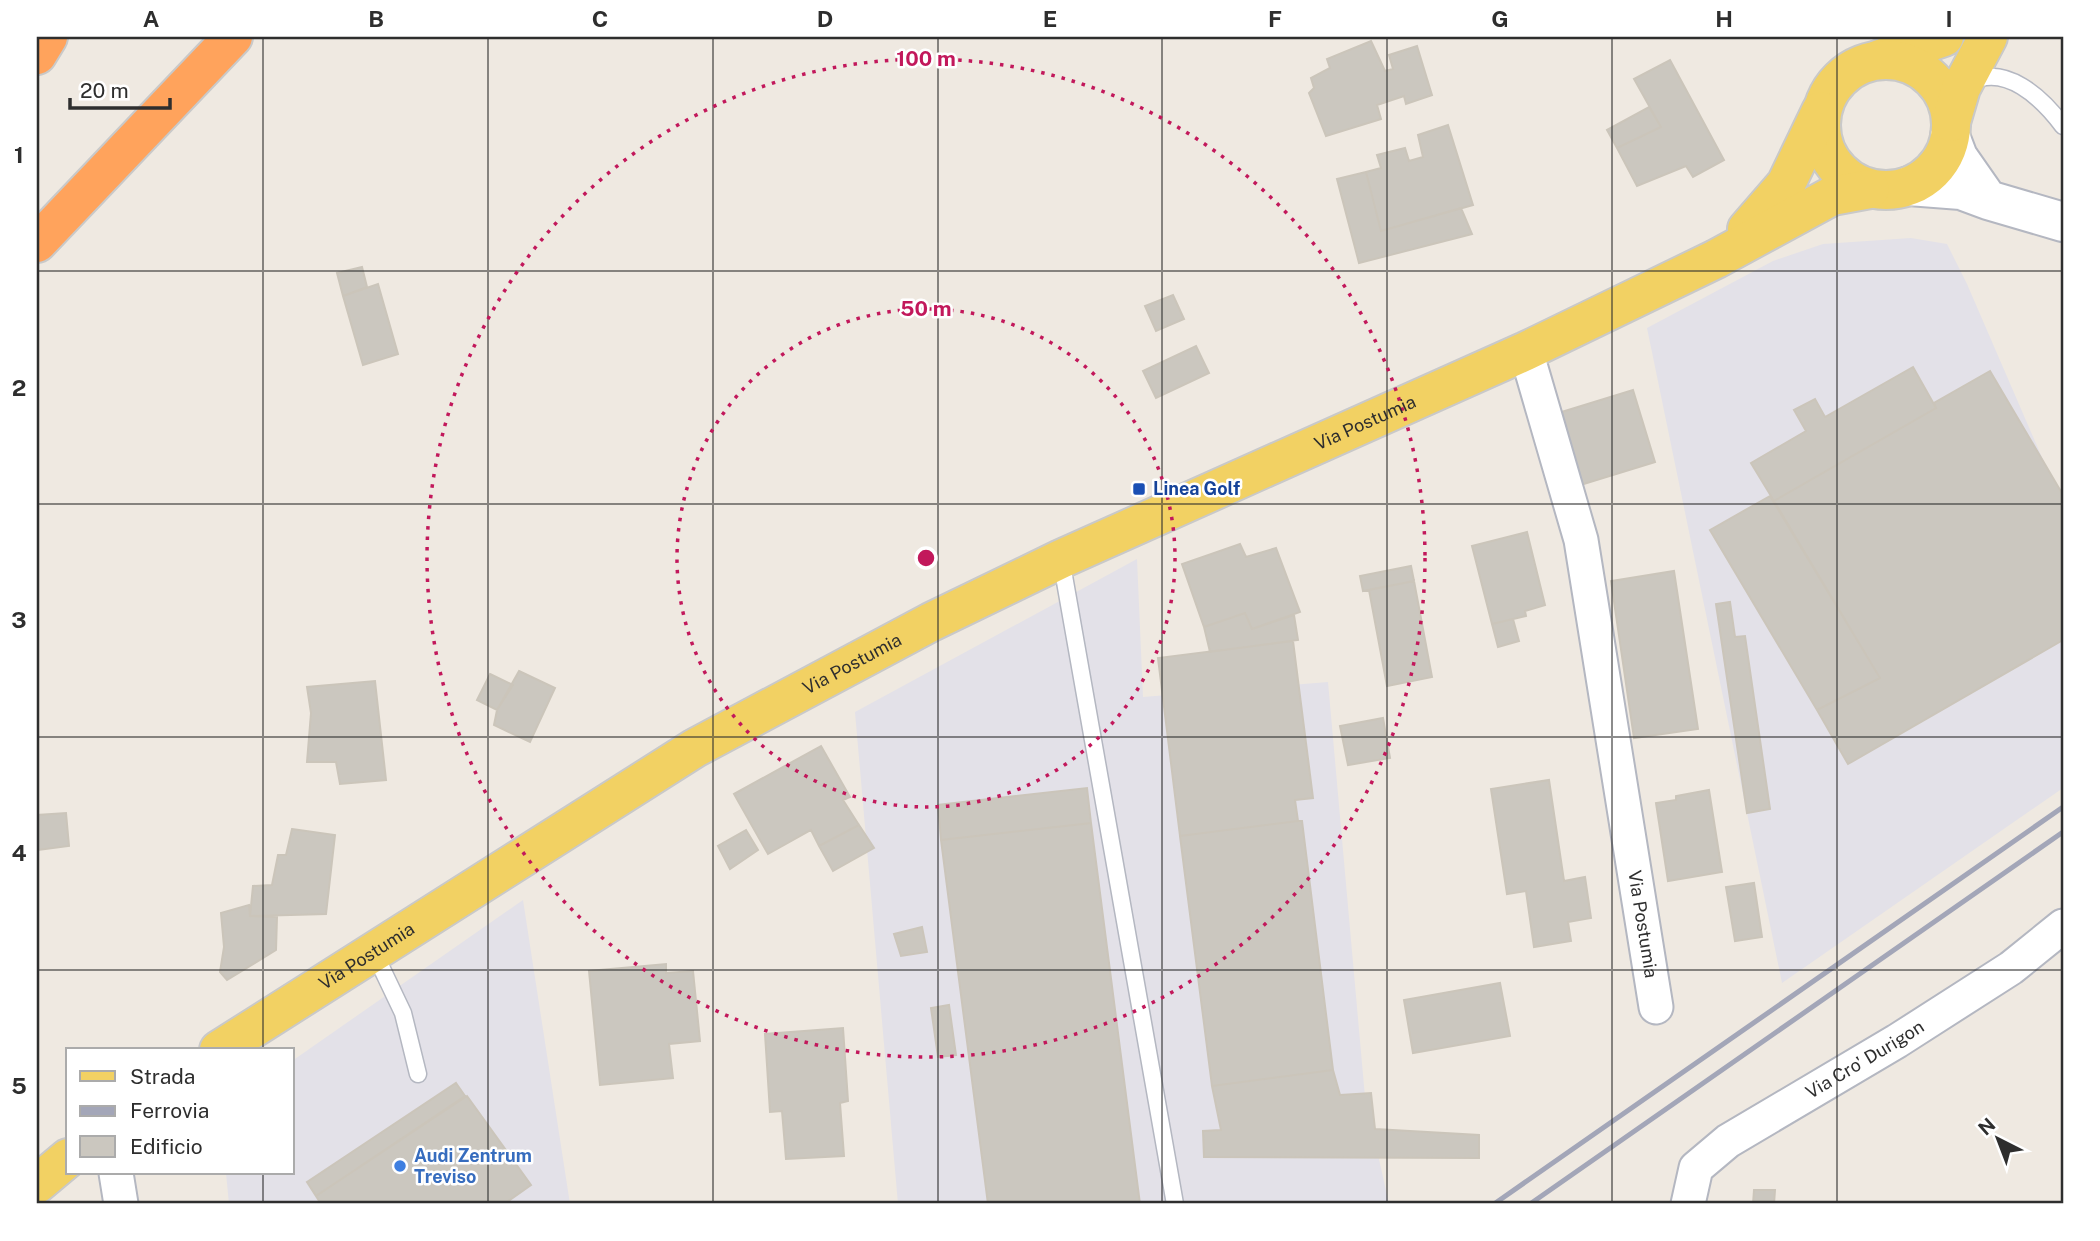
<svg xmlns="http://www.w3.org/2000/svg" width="2100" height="1241" viewBox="0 0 2100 1241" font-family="'Public Sans',sans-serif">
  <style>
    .industrial { fill: #e3e1e8 }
    .building { fill: #cbc7bf; stroke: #cbc5ba; stroke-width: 2 }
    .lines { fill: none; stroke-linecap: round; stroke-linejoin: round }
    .lane-casing { stroke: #b4b7c1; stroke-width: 19 }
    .street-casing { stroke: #b4b7c1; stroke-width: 37 }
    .secondary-casing { stroke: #b4b7c1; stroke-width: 42 }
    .primary-casing { stroke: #c9c9c9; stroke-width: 42 }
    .highway-casing { stroke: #c9c9c9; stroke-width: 42 }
    .lane { stroke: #fff; stroke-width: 16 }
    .street { stroke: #fff; stroke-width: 33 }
    .secondary { stroke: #fff; stroke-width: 38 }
    .primary { stroke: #f2d163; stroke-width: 38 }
    .highway { stroke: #ffa35c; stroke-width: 38 }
    .rail { stroke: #a3a6b8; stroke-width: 5 }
    .grid { fill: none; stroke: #2e2e2e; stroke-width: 2; stroke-opacity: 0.55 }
    .ring { fill: none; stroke: #c2185b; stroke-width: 3.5; stroke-dasharray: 3.5 7 }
    .transit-dot { fill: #1a4fb4; stroke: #fff; stroke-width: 2.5 }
    .shop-dot { fill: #3f7fe0; stroke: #fff; stroke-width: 2.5 }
    .labels { text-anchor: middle; stroke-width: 5; stroke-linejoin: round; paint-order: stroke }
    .street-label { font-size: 18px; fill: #2e2e2e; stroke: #fff }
    .transit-label { font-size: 18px; font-weight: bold; fill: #164399; stroke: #fff; text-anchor: start }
    .shop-label { font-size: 18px; font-weight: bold; fill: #366cbe; stroke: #fff; text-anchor: start }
    .centre { fill: #c2185b; stroke: #fff; stroke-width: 3.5 }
    .ring-label { font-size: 21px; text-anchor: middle; font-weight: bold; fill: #c2185b; stroke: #fff; stroke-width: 5; stroke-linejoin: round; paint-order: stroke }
    .neatline { fill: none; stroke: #2e2e2e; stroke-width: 2.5 }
    .grid-label { font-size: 23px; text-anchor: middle; font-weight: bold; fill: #2e2e2e }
  </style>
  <rect width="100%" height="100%" fill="#efe9e1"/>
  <!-- industrial -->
  <path class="industrial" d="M 1911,238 L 1947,244 L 1967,284 L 2060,499 L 2063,514 L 2063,788 L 1782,983 L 1647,328 L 1773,261 L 1823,244 Z
    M 1137,559 L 1143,697 L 1328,682 L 1365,1097 L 1389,1204 L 898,1204 L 855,712 Z
    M 523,900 L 570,1204 L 229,1204 L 226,1173 L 292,1173 L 292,1061 Z"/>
  <!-- building -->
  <path class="building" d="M 1371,41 L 1385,71 L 1393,69 L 1389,55 L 1417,46 L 1432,95 L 1406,104 L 1404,96 L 1377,105 L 1381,119 L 1326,136 L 1309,93 L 1314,88 L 1311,78 L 1330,68 L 1327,59 Z
    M 1670,60 L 1724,160 L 1693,177 L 1686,166 L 1637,186 L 1617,148 L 1661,127 L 1634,79 Z
    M 1649,107 L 1661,127 L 1617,148 L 1607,130 Z
    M 1448,125 L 1473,205 L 1381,231 L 1366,172 L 1381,168 L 1377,155 L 1405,148 L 1409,161 L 1423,157 L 1418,135 Z
    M 1366,172 L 1381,231 L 1461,208 L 1472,234 L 1359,263 L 1337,179 Z
    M 362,267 L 367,287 L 343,296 L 337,273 Z
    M 378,284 L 398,354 L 363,365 L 343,296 Z
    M 1173,295 L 1184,319 L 1156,331 L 1145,306 Z
    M 1196,346 L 1209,373 L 1156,398 L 1143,371 Z
    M 1913,367 L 1936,408 L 1774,501 L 1751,463 L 1806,431 L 1794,410 L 1815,399 L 1825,417 Z
    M 1990,371 L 2063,495 L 2063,640 L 1848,764 L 1817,710 L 1880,678 L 1774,501 L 1936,408 L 1934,403 Z
    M 1633,390 L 1655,462 L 1574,487 L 1552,415 Z
    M 1770,496 L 1880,678 L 1817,710 L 1710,530 Z
    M 1527,532 L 1545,605 L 1525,611 L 1526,616 L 1492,624 L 1472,546 Z
    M 1240,544 L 1246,557 L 1276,548 L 1300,612 L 1252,629 L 1245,613 L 1204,627 L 1182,564 Z
    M 1411,566 L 1414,581 L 1363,591 L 1360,576 Z
    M 1674,571 L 1698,729 L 1634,738 L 1611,581 Z
    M 1414,581 L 1432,677 L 1387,686 L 1369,590 Z
    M 1730,602 L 1735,637 L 1745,636 L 1770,809 L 1747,813 L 1716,604 Z
    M 1245,613 L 1252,629 L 1294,615 L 1298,640 L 1210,652 L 1204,627 Z
    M 1513,619 L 1519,641 L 1498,647 L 1492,624 Z
    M 1293,641 L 1313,798 L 1295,800 L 1298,821 L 1180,836 L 1158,658 Z
    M 519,671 L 555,688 L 530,742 L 494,725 L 497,710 Z
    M 490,674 L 513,685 L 497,710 L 477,700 Z
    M 375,681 L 386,780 L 340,784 L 336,762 L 307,762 L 311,713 L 307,687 Z
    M 1383,718 L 1390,758 L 1348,765 L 1340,726 Z
    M 821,746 L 850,797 L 843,800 L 859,825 L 819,846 L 811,830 L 768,854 L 734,794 Z
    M 1549,780 L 1564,881 L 1585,877 L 1591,918 L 1568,922 L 1571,941 L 1534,947 L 1526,891 L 1507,894 L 1491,789 Z
    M 1087,788 L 1091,823 L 941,840 L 938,805 Z
    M 1709,790 L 1722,872 L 1668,881 L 1656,803 L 1676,800 L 1676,796 Z
    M 66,813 L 69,846 L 37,850 L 37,815 Z
    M 1298,821 L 1302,821 L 1333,1070 L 1212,1086 L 1180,836 Z
    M 1091,823 L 1140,1204 L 988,1204 L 941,840 Z
    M 859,825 L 874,848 L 833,871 L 819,846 Z
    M 292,829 L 335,835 L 326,914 L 250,916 L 253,886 L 272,885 L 278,855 L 286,855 Z
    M 746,830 L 758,850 L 730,869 L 718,846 Z
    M 1754,883 L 1762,937 L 1735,941 L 1726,887 Z
    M 249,905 L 250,916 L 277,917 L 276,950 L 227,980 L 220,972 L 224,947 L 221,913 Z
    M 922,927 L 927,952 L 901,956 L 894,934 Z
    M 666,964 L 666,973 L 693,971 L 700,1041 L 669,1044 L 673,1078 L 600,1085 L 589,971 Z
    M 1500,983 L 1510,1036 L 1413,1053 L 1404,1000 Z
    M 949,1005 L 956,1055 L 938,1057 L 931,1008 Z
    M 843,1028 L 848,1101 L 840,1103 L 844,1156 L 786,1159 L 782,1111 L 770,1112 L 765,1034 Z
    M 1333,1070 L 1340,1095 L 1371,1093 L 1375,1129 L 1479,1135 L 1479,1158 L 1204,1157 L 1203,1131 L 1221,1130 L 1212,1086 Z
    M 456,1083 L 465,1096 L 316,1196 L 307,1182 Z
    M 467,1096 L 531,1185 L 504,1204 L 321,1204 L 316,1196 Z
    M 1754,1190 L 1775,1190 L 1774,1204 L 1753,1204 Z"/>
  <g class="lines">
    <!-- lane casing -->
    <g class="lane-casing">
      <path id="lane" d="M 1969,83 C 2005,62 2043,99 2063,126
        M 1061,559 L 1175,1204
        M 373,950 L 403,1013 L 418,1074"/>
    </g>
    <!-- street casing -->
    <g class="street-casing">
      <g id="street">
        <path id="s1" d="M 1526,351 L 1581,540 L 1656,1007"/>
        <path d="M 116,1173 L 121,1204"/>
        <path id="s2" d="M 1688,1204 L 1696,1168 L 1728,1141 L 1897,1041 L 2011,968 L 2063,926"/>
      </g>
    </g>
    <!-- secondary casing -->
    <g class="secondary-casing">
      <path id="secondary" d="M 1909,186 L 1961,190 L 1988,200 L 1958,157 L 1950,136
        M 1988,200 L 2063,222"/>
    </g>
    <!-- primary casing -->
    <g class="primary-casing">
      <g id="primary">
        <path d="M 1880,59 L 1944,37"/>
        <circle cx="1886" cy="125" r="65"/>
        <path d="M 1951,122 L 1961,88 L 1988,37"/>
        <path d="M 1747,229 L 1786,184 L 1821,111"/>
        <path id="s3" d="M 219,1050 L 695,748 L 931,622 L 1061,559 L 1526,351 L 1716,259 L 1832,196 L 1870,189"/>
        <path d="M 37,1184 L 68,1158"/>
      </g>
    </g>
    <!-- highway casing -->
    <g class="highway-casing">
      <path id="highway" d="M 37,55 L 48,37
        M 37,243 L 233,37"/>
    </g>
    <!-- lane -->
    <use href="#lane" class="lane"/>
    <!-- street -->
    <use href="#street" class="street"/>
    <!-- secondary -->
    <use href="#secondary" class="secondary"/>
    <!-- primary -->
    <use href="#primary" class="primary"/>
    <!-- highway -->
    <use href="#highway" class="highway"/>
    <!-- rail -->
    <path class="rail" d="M 1494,1204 L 2063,807
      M 1530,1204 L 2063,832"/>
  </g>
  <!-- grid -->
  <path class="grid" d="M 263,37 L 263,1050M 488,37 L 488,1204M 713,37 L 713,1204M 938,37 L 938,1204M 1162,37 L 1162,1204M 1387,37 L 1387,1204M 1612,37 L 1612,1204M 1837,37 L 1837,1204M 37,271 L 2063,271M 37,504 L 2063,504M 37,737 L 2063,737M 37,970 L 2063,970M 263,1173 L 263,1204"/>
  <!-- distance rings -->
  <g class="ring">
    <circle cx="926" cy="558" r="249"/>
    <circle cx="926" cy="558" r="499"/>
  </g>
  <!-- markers -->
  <rect class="transit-dot" x="1132" y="482" width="14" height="14" rx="3.5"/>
  <circle class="shop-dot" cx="400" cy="1166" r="7"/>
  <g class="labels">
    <!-- street labels -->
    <g class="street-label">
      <text dy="6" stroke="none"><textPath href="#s3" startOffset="1309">Via Postumia</textPath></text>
      <text dy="6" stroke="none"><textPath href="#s3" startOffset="742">Via Postumia</textPath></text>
      <text dy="6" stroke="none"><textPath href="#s1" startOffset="586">Via Postumia</textPath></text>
      <text dy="6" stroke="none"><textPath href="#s3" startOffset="175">Via Postumia</textPath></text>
      <text dy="6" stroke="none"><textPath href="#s2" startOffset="238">Via Cro' Durigon</textPath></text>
    </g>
    <!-- transit labels -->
    <g class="transit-label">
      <text x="1153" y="495">Linea Golf</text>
    </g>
    <!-- shop labels -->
    <g class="shop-label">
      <text x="414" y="1162">Audi Zentrum<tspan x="414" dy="21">Treviso</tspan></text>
    </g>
  </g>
  <circle cx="926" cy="558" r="10" class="centre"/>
  <g class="ring-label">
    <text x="926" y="66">100 m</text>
    <text x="926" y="316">50 m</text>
  </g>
  <!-- border -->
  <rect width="2100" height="1241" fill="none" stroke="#ffffff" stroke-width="77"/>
  <!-- legend -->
  <rect x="66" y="1048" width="228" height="126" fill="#ffffff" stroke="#ababab" stroke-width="2"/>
  <rect x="80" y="1071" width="35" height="10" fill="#f2d163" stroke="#ababab" stroke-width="2"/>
  <text x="130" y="1084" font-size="21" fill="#2e2e2e">Strada</text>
  <rect x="80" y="1106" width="35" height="10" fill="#a3a6b8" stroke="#ababab" stroke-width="2"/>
  <text x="130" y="1118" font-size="21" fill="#2e2e2e">Ferrovia</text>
  <rect x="80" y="1136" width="35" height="21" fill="#cbc7bf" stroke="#ababab" stroke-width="2"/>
  <text x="130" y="1154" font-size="21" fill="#2e2e2e">Edificio</text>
  <!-- north arrow -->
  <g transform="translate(1998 1139) rotate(318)" stroke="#ffffff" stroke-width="5" paint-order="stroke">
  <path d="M0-5L12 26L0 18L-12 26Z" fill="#2e2e2e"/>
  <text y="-10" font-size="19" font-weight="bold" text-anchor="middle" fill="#2e2e2e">N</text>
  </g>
  <!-- scale -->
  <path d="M70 98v10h100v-10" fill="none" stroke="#2e2e2e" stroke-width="3.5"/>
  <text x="80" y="98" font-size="21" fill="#2e2e2e" stroke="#ffffff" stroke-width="5" paint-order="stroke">20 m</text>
  <rect x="38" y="38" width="2024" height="1164" class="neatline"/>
  <g class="grid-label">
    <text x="151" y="27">A</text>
    <text x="376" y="27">B</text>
    <text x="600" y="27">C</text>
    <text x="825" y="27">D</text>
    <text x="1050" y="27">E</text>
    <text x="1275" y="27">F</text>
    <text x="1500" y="27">G</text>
    <text x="1724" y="27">H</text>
    <text x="1949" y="27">I</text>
    <text x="19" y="163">1</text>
    <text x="19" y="396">2</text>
    <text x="19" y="628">3</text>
    <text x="19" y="861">4</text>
    <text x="19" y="1094">5</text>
  </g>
</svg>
